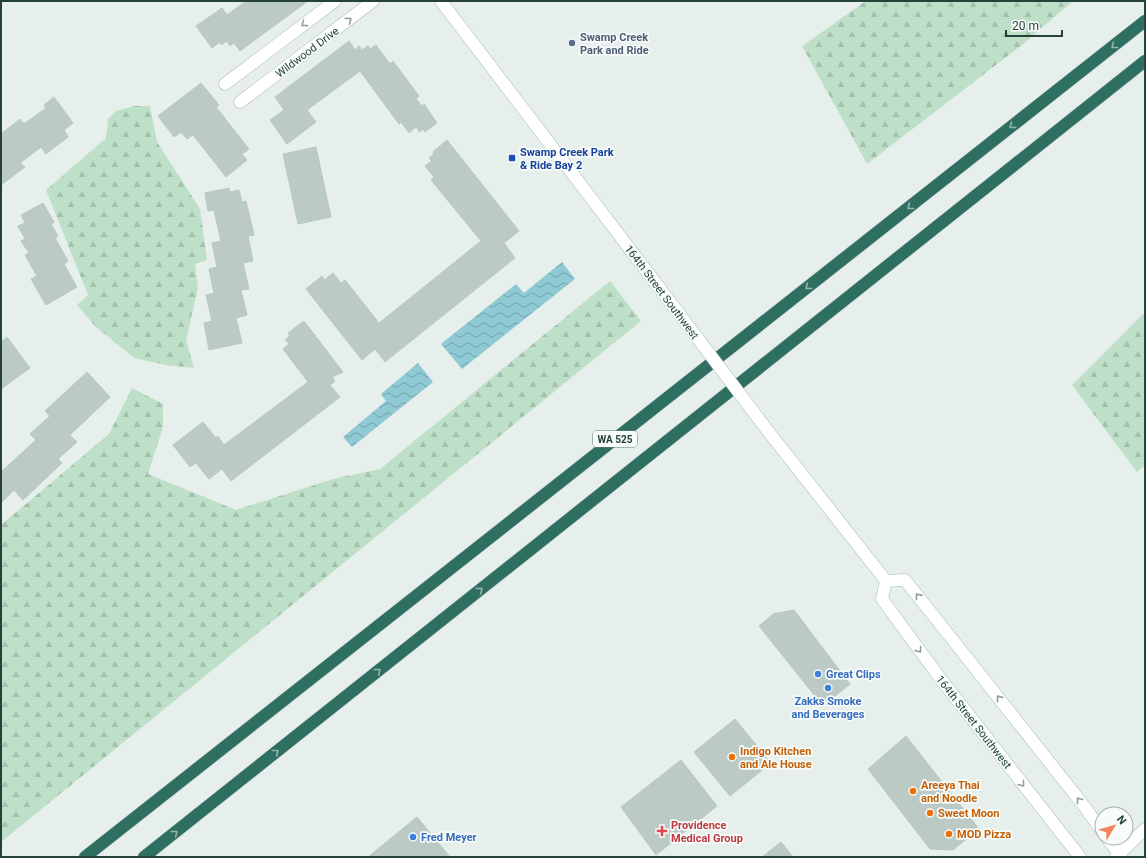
<svg xmlns="http://www.w3.org/2000/svg" width="1146" height="858" viewBox="0 0 1146 858" font-family="Roboto,sans-serif">
  <style>
    .forest { fill: url(#forest-firs) }
    .water { fill: url(#water-waves) }
    .building { fill: #bbcac4; stroke: #b8c9c2 }
    .lines { fill: none; stroke-linecap: round; stroke-linejoin: round }
    .street-casing { stroke: #a8b8b2; stroke-width: 13 }
    .secondary-casing { stroke: #a4bbb3; stroke-width: 13 }
    .highway-casing { stroke: #c2cac8; stroke-width: 13 }
    .street { stroke: #fff; stroke-width: 12 }
    .secondary { stroke: #fff; stroke-width: 12 }
    .highway { stroke: #2f6f62; stroke-width: 12 }
    .secondary-bridge-casing { stroke: #a4bbb3; stroke-width: 13; stroke-linecap: butt }
    .secondary-bridge { stroke: #fff; stroke-width: 12 }
    .oneway { stroke: #92a09c }
    .oneway2 { stroke: #93b5ae }
    .service-dot { fill: #5c6f8a; stroke: #f7fbf9; stroke-width: 1.5 }
    .transit-dot { fill: #1a4fb4; stroke: #f7fbf9; stroke-width: 1.5 }
    .shop-dot { fill: #3f7fe0; stroke: #f7fbf9; stroke-width: 1.5 }
    .food-dot { fill: #e8710a; stroke: #f7fbf9; stroke-width: 1.5 }
    .health-dot { fill: #e0444e; stroke: #f7fbf9; stroke-width: 1.5 }
    .labels { text-anchor: middle; stroke-width: 3.5; stroke-linejoin: round; paint-order: stroke }
    .shield { fill: #f7fbf9; stroke: #637a73; stroke-width: 1 }
    .shield-label { font-size: 10px; font-weight: bold; fill: #24423a }
    .service-label { font-size: 11px; font-weight: bold; fill: #4e5e75; stroke: #f7fbf9; text-anchor: start }
    .street-label { font-size: 11px; fill: #24423a; stroke: #f7fbf9 }
    .transit-label { font-size: 11px; font-weight: bold; fill: #164399; stroke: #f7fbf9; text-anchor: start }
    .shop-label { font-size: 11px; font-weight: bold; fill: #366cbe; stroke: #f7fbf9; text-anchor: start }
    .food-label { font-size: 11px; font-weight: bold; fill: #c56008; stroke: #f7fbf9; text-anchor: start }
    .health-label { font-size: 11px; font-weight: bold; fill: #be3a42; stroke: #f7fbf9; text-anchor: start }
  </style>
  <defs>
    <pattern id="forest-firs" width="22" height="20" patternUnits="userSpaceOnUse"><rect width="22" height="20" fill="#bfe0c8"/><path d="M5 1l3.5 6h-7zM16 11l3.5 6h-7z" fill="#a4c1ad"/></pattern>
    <pattern id="water-waves" width="16" height="10" patternUnits="userSpaceOnUse"><rect width="16" height="10" fill="#8ec9d4"/><path d="M0 5q4-4 8 0t8 0" fill="none" stroke="#74a5ad"/></pattern>
  </defs>
  <rect width="100%" height="100%" fill="#e6efeb"/>
  <!-- forest -->
  <path class="forest" d="M 866,1 L 1073,1 L 1022,45 L 867,164 L 802,46 Z
    M 134,106 L 150,106 L 157,142 L 200,209 L 207,260 L 195,264 L 198,288 L 186,340 L 194,368 L 166,365 L 134,358 L 95,326 L 77,305 L 88,295 L 46,190 L 106,138 L 108,119 L 116,111 Z
    M 610,281 L 641,321 L 1,842 L 1,525 L 109,434 L 132,388 L 163,404 L 163,427 L 148,474 L 236,510 L 333,479 L 380,469 Z
    M 1145,312 L 1145,465 L 1137,472 L 1072,385 Z"/>
  <!-- water -->
  <path class="water" d="M 562,262 L 575,279 L 462,369 L 441,344 L 516,284 L 524,293 Z
    M 418,363 L 433,382 L 352,447 L 343,437 L 386,401 L 381,394 Z"/>
  <!-- building -->
  <path class="building" d="M 246,1 L 308,1 L 240,51 L 234,43 L 230,46 L 227,41 L 221,45 L 220,42 L 212,48 L 196,26 L 222,8 L 227,15 Z
    M 349,41 L 355,50 L 359,46 L 362,50 L 368,46 L 370,49 L 376,45 L 390,64 L 393,61 L 419,96 L 416,99 L 422,106 L 424,104 L 437,123 L 425,132 L 423,129 L 420,132 L 416,127 L 409,133 L 401,122 L 399,124 L 360,71 L 307,110 L 316,122 L 287,144 L 270,120 L 284,110 L 275,97 Z
    M 201,83 L 219,105 L 216,107 L 249,149 L 242,154 L 247,160 L 226,177 L 193,135 L 187,139 L 181,132 L 174,137 L 158,116 Z
    M 54,97 L 73,123 L 64,130 L 68,137 L 46,154 L 41,147 L 20,163 L 25,167 L 1,185 L 1,134 L 20,119 L 24,124 L 46,108 L 44,105 Z
    M 447,140 L 519,231 L 504,243 L 515,258 L 385,362 L 375,349 L 362,360 L 306,289 L 322,276 L 324,280 L 333,273 L 341,283 L 345,280 L 379,323 L 481,241 L 431,180 L 434,177 L 425,166 L 432,161 L 429,158 L 434,154 L 433,152 Z
    M 316,147 L 331,217 L 298,224 L 283,154 Z
    M 229,188 L 230,192 L 239,190 L 242,202 L 246,201 L 254,235 L 248,236 L 253,261 L 243,263 L 249,289 L 241,290 L 247,315 L 236,318 L 242,343 L 209,350 L 204,323 L 212,321 L 206,295 L 214,293 L 209,269 L 217,267 L 212,243 L 221,241 L 214,210 L 208,211 L 205,193 Z
    M 43,203 L 54,222 L 51,224 L 58,236 L 55,238 L 68,261 L 64,264 L 77,287 L 46,305 L 31,279 L 37,276 L 25,255 L 29,253 L 21,241 L 25,239 L 18,226 L 25,223 L 21,215 Z
    M 304,321 L 343,372 L 332,377 L 335,381 L 330,385 L 340,397 L 231,481 L 222,469 L 209,479 L 196,463 L 190,467 L 173,445 L 203,422 L 216,438 L 218,436 L 224,445 L 308,382 L 283,349 L 289,344 L 285,340 L 290,336 L 288,333 Z
    M 7,337 L 30,368 L 1,389 L 1,342 Z
    M 87,372 L 110,397 L 70,435 L 77,442 L 58,459 L 62,463 L 23,500 L 14,490 L 1,503 L 1,472 L 36,440 L 30,434 L 50,416 L 45,411 Z
    M 794,610 L 850,684 L 823,706 L 759,626 L 773,614 Z
    M 735,719 L 771,763 L 730,796 L 694,752 Z
    M 906,736 L 979,829 L 953,850 L 930,849 L 868,769 Z
    M 681,760 L 717,806 L 656,855 L 621,807 Z
    M 417,817 L 450,857 L 368,857 Z
    M 781,842 L 793,857 L 762,857 Z"/>
  <g class="lines">
    <!-- street casing -->
    <g class="street-casing">
      <path id="street" d="M 225,84 L 335,1
        M 240,102 L 373,1"/>
    </g>
    <!-- secondary casing -->
    <g class="secondary-casing">
      <path id="secondary" d="M 441,1 L 661,290
        M 768,431 L 886,581
        M 886,581 L 882,599 L 940,678 L 1080,857
        M 886,581 L 905,580 L 956,644 L 1084,806 L 1102,831
        M 1107,838 L 1121,857
        M 1116,857 L 1145,829"/>
    </g>
    <!-- highway casing -->
    <g class="highway-casing">
      <path id="highway" d="M 85,857 L 1145,21
        M 144,857 L 1145,61"/>
    </g>
    <!-- street -->
    <use href="#street" class="street"/>
    <!-- secondary -->
    <use href="#secondary" class="secondary"/>
    <!-- highway -->
    <use href="#highway" class="highway"/>
    <!-- secondary-bridge casing -->
    <g class="secondary-bridge-casing">
      <path id="secondary-bridge" d="M 661,290 L 768,431"/>
    </g>
    <!-- secondary-bridge -->
    <use href="#secondary-bridge" class="secondary-bridge"/>
  </g>
  <!-- one-way arrows -->
  <defs><path id="oneway-chevron" d="M-2-3.5L2.5 0L-2 3.5" fill="none" stroke-width="1.6" stroke-linecap="round" stroke-linejoin="round"/></defs>
  <g class="oneway">
    <use href="#oneway-chevron" transform="translate(349 20) rotate(-37)"/>
    <use href="#oneway-chevron" transform="translate(304 24) rotate(143)"/>
    <use href="#oneway-chevron" transform="translate(918 596) rotate(-129)"/>
    <use href="#oneway-chevron" transform="translate(919 650) rotate(54)"/>
    <use href="#oneway-chevron" transform="translate(999 698) rotate(-128)"/>
    <use href="#oneway-chevron" transform="translate(1022 784) rotate(52)"/>
    <use href="#oneway-chevron" transform="translate(1079 800) rotate(-128)"/>
  </g>
  <g class="oneway2">
    <use href="#oneway-chevron" transform="translate(1114 46) rotate(142)"/>
    <use href="#oneway-chevron" transform="translate(1012 126) rotate(142)"/>
    <use href="#oneway-chevron" transform="translate(910 207) rotate(142)"/>
    <use href="#oneway-chevron" transform="translate(808 287) rotate(142)"/>
    <use href="#oneway-chevron" transform="translate(480 590) rotate(-39)"/>
    <use href="#oneway-chevron" transform="translate(378 671) rotate(-39)"/>
    <use href="#oneway-chevron" transform="translate(276 752) rotate(-39)"/>
    <use href="#oneway-chevron" transform="translate(175 833) rotate(-39)"/>
  </g>
  <!-- markers -->
  <circle class="service-dot" cx="572" cy="43" r="4"/>
  <rect class="transit-dot" x="508" y="154" width="8" height="8" rx="2"/>
  <g class="shop-dot">
    <circle cx="818" cy="674" r="4"/>
    <circle cx="828" cy="688" r="4"/>
    <circle cx="413" cy="837" r="4"/>
  </g>
  <g class="food-dot">
    <circle cx="732" cy="757" r="4"/>
    <circle cx="913" cy="791" r="4"/>
    <circle cx="930" cy="813" r="4"/>
    <circle cx="949" cy="834" r="4"/>
  </g>
  <path class="health-dot" d="M660 825h4v4h4v4h-4v4h-4v-4h-4v-4h4z"/>
  <g class="labels">
    <!-- shield labels -->
    <rect class="shield" x="593" y="431" width="44" height="16" rx="3"/>
    <g class="shield-label">
      <text x="615" y="443">WA 525</text>
    </g>
    <!-- service labels -->
    <g class="service-label">
      <text x="580" y="41">Swamp Creek<tspan x="580" dy="13">Park and Ride</tspan></text>
    </g>
    <!-- street labels -->
    <g class="street-label">
      <text transform="translate(307 52) rotate(-37)" y="4">Wildwood Drive</text>
      <text transform="translate(662 292) rotate(53)" y="4">164th Street Southwest</text>
      <text transform="translate(974 722) rotate(52)" y="4">164th Street Southwest</text>
    </g>
    <!-- transit labels -->
    <g class="transit-label">
      <text x="520" y="156">Swamp Creek Park<tspan x="520" dy="13">&amp; Ride Bay 2</tspan></text>
    </g>
    <!-- shop labels -->
    <g class="shop-label">
      <text x="826" y="678">Great Clips</text>
      <text x="828" y="705" text-anchor="middle">Zakks Smoke<tspan x="828" dy="13">and Beverages</tspan></text>
      <text x="421" y="841">Fred Meyer</text>
    </g>
    <!-- food labels -->
    <g class="food-label">
      <text x="740" y="755">Indigo Kitchen<tspan x="740" dy="13">and Ale House</tspan></text>
      <text x="921" y="789">Areeya Thai<tspan x="921" dy="13">and Noodle</tspan></text>
      <text x="938" y="817">Sweet Moon</text>
      <text x="957" y="838">MOD Pizza</text>
    </g>
    <!-- health labels -->
    <g class="health-label">
      <text x="671" y="829">Providence<tspan x="671" dy="13">Medical Group</tspan></text>
    </g>
  </g>
  <!-- border -->
  <rect width="1146" height="858" fill="none" stroke="#24423a" stroke-width="4"/>
  <!-- north arrow -->
  <g transform="translate(1114 826) rotate(52)"><circle r="19" fill="#f7fbf9" stroke="#a3b1ad"/>
  <path d="M0-3L7 15L0 10L-7 15Z" fill="#f4845f"/>
  <text y="-6" font-size="11" font-weight="bold" text-anchor="middle" fill="#24423a">N</text>
  </g>
  <!-- scale -->
  <path d="M1006 30v6h56v-6" fill="none" stroke="#24423a" stroke-width="2"/>
  <text x="1012" y="30" font-size="12" fill="#24423a" stroke="#f7fbf9" stroke-width="3" paint-order="stroke">20 m</text>
</svg>
